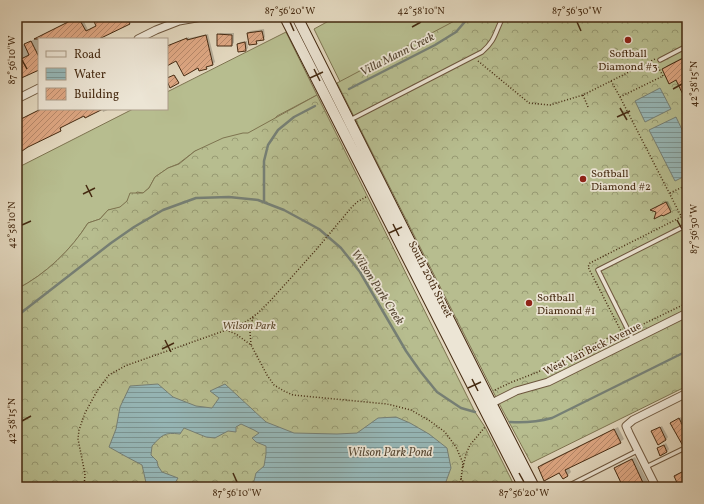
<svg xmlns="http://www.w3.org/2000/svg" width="704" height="504" viewBox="0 0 704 504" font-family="Vollkorn,serif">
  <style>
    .grass { fill: #b7bd8f; stroke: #7e7450 }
    .forest { fill: url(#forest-crowns); stroke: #7e7450 }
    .water { fill: url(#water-rules); stroke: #768076 }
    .shadow { fill: #0003 }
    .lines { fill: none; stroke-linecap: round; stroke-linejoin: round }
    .stream { stroke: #768076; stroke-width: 2.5 }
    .building { fill: url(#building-hatch); stroke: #462b12 }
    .lane-casing { stroke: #6d563d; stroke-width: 5.5 }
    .street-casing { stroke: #6d563d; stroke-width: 9 }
    .secondary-casing { stroke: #462b12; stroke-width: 12 }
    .path { stroke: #462b12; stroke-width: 1.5; stroke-dasharray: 1 2; stroke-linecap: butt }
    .lane { stroke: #ece5d5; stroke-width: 3.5 }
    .street { stroke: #ece5d5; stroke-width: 7 }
    .secondary { stroke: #ece5d5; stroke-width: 10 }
    .ticks { fill: none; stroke: #462b12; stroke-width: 1.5 }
    .poi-dot { fill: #8f2418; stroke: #ece5d5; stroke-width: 1.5 }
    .labels { text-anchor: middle; stroke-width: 3.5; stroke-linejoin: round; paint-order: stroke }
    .poi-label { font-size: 11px; fill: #462b12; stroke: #ece5d5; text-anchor: start }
    .street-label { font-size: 11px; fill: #462b12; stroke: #ece5d5 }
    .park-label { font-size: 11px; font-style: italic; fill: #5d482b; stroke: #ece5d5 }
    .water-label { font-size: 12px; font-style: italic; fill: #564733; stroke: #ece5d5 }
    .neatline { fill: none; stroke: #462b12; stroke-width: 1.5 }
    .ticks-label { font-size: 10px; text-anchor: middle; fill: #462b12 }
  </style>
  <defs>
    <pattern id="forest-crowns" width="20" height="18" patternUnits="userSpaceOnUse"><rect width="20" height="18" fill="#b7bd8f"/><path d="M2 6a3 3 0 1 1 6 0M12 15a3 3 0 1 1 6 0" fill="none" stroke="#979a73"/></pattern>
    <pattern id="water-rules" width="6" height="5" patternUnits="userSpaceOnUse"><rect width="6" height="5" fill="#96b8b9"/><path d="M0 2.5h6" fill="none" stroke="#7c9695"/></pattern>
    <pattern id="building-hatch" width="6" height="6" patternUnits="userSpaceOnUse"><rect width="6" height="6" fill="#dea783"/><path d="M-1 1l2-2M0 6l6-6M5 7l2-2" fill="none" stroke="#b6886a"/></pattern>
  </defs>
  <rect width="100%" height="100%" fill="#e2d7be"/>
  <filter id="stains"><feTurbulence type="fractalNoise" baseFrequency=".005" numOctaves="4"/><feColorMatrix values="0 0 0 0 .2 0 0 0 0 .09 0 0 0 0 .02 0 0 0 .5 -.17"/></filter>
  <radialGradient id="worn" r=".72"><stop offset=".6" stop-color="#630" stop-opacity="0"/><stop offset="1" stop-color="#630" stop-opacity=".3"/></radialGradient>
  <!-- grass -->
  <path class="grass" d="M 336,17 L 499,17 L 355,112 L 314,29 Z
    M 286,32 L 317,95 L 277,116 L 266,130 L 195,151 L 178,164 L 168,168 L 155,177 L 149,188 L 143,193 L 137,192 L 120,208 L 108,210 L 100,219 L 88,223 C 71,250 46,274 17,289 L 17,168 L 133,109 L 167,109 L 167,92 Z"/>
  <!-- forest -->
  <path class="forest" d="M 462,17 L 687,17 L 687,386 L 531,463 L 503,411 L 337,83 Z
    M 317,95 L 475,412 L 485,427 L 515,487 L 17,487 L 17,289 C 46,274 71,250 88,223 L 100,219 L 108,210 L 120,207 L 127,201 L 130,193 L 143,193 L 149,188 L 155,177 L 168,168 L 179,164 L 195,151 L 223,138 L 243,133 L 248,133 Z"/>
  <!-- water -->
  <path class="water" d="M 660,88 L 671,109 L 645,122 L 635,101 Z
    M 676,117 L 687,140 L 687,175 L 675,181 L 649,130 Z
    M 158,384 L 173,397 L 196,406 L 212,408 L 219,398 L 210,391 L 225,384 L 266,422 L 294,433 L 337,434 L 357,433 L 378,418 L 396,417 L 410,423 L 429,434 L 447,448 L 451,468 L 444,487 L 251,487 L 254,481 L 256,473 L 264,466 L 266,454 L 266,446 L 256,442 L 252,438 L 259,433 L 254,430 L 241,424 L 236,427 L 236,432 L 228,431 L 215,438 L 206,437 L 184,428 L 180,434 C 164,432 162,435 152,446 L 151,455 L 157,461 L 158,466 L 162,472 L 178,478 L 175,483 L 176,487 L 147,487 L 142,465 L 125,456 L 109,447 L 116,429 L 120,407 L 130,386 Z"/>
  <!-- shadow -->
  <path class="shadow" d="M 78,17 L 82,17 L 88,30 L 97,25 L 93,17 L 129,17 L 131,22 L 129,24 L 98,39 L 39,39 L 39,69 L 17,79 L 17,48 Z
    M 264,29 L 265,37 L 263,39 L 258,40 L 256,43 L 248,33 L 250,31 Z
    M 220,33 L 234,33 L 234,43 L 231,45 L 218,35 Z
    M 208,34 L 215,62 L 213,64 L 208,65 L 209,66 L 206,68 L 177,60 L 167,64 L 167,46 L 189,37 L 189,38 Z
    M 247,41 L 248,48 L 246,50 L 238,44 L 240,42 Z
    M 687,55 L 687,100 L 676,79 L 663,69 L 668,65 Z
    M 175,75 L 179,82 L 178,83 L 168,78 Z
    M 40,109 L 92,109 L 85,115 L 62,126 L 62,128 L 60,130 L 17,152 L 17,121 Z
    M 102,109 L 110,109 L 103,112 Z
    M 668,201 L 672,209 L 670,211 L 657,211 L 652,209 Z
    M 681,417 L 687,428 L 687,443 L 671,423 L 674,421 Z
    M 662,426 L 668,437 L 666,440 L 655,430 Z
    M 618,427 L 624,439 L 620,442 L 569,467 L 571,472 L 567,476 L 560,472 L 539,467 L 542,464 Z
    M 666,443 L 669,449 L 667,452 L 658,448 Z
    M 635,457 L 650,486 L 649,487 L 624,487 L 615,468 L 619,465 Z
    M 687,469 L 687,479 L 678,483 L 675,476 L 677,474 Z"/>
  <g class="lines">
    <!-- stream -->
    <path class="stream" d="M 349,89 L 435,45 L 456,32 L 469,17
      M 264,202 L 264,161 L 268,145 L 278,130 L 294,117 L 315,106
      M 17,316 L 111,243 L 134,227 L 163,210 L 196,198 L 229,197 L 258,200 L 284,210 L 319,229 L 341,248 L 360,272 L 406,351 L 420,371 L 437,392 L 461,408 L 475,412
      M 510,422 C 526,423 537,422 552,418 L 687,351"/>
  </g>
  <!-- building -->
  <path class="building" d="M 78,17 L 86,31 L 96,26 L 92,17 L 126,17 L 130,24 L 99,39 L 34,39 Z
    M 262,31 L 264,40 L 256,41 L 257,44 L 249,45 L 247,33 Z
    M 217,34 L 232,35 L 232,46 L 217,46 Z
    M 206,35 L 213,65 L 206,67 L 207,69 L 199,71 L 198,68 L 184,76 L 176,61 L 167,66 L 167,46 L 187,38 L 187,40 Z
    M 31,41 L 39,57 L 39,70 L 17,80 L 17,61 L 29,55 L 24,44 Z
    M 245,42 L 246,51 L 238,52 L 237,44 Z
    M 687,56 L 687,103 L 676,80 L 669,84 L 662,69 Z
    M 174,75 L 179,83 L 170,88 L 167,81 L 167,78 Z
    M 41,109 L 103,109 L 85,118 L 84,116 L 60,128 L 61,131 L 28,147 L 22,151 L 18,144 L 22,141 L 17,130 L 17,121 Z
    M 666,202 L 671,212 L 663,216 L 662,215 L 654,219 L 656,212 L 650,210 Z
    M 679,418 L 687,435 L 687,444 L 683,446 L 670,423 Z
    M 660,427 L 666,440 L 658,445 L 651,431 Z
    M 614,429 L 621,443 L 565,470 L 568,476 L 563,479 L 559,473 L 544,481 L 538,467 Z
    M 664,445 L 667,452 L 660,456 L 657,448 Z
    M 632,459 L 638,472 L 645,487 L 623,487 L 614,468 Z
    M 682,472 L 686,481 L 678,485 L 674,476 Z"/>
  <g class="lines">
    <!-- lane casing -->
    <g class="lane-casing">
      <path id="lane" d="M 660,60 L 687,46
        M 350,120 L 482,52 C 496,40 495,32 503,17
        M 633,340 L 598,270 L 687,225
        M 646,467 L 687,447
        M 566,487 L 637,451"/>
    </g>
    <!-- street casing -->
    <g class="street-casing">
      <path id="street" d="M 238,17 L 240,17
        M 138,39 L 156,30 L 179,21 L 202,17
        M 17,99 L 39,88
        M 488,405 L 516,391 L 548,382 L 687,313
        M 656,487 L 629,433 L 626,426 L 633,420 L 687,393"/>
    </g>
    <!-- secondary casing -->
    <g class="secondary-casing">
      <path id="secondary" d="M 285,17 L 524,487
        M 297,17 L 491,403 L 534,487"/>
    </g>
    <!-- path -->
    <path class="path" d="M 478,61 L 529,103 L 550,105 L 583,95 L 655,59
      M 611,81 L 620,97 L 681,216
      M 583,95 L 588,107
      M 620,97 L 663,76 L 657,65
      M 670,193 L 687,185
      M 633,329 L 687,303
      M 226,330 L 236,334 L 251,345 L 267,375 L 274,385 L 284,391 L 293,395 L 387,404 L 411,410 L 430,421 L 445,432 L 456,447 L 463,463 L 461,479 L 457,487
      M 622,333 L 588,267 L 590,263 L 687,214
      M 251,345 L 250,332 L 253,317
      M 495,390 L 512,382 L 538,372 L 552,364 L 598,342 L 624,332
      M 463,467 L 466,454 L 470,445 L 485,427
      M 461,478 L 466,487
      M 84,487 L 85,474 L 78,439 L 79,430 L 85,413 L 97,391 L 109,375 L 125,366 L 232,328 L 247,321 L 258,313 L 271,300 L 315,251 L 351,208 L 357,202 L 366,197"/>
    <!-- lane -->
    <use href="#lane" class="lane"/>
    <!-- street -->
    <use href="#street" class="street"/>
    <!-- secondary -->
    <use href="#secondary" class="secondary"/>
  </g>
  <!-- ticks -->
  <path class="ticks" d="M 290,22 L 294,31M 577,22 L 581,31M 412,27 L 421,22M 22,60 L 27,69M 314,69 L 320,81M 310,78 L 323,72M 673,89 L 682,84M 620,108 L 627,120M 617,117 L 630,111M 86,185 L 92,197M 83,194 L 95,188M 677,220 L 682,229M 393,224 L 399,236M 22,225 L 31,221M 389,233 L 402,227M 165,340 L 171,352M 162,349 L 174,343M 472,379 L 478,391M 468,388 L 481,382M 22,421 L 31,416M 233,473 L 237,482M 519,473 L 524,482"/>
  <!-- markers -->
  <g class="poi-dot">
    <circle cx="628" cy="40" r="4"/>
    <circle cx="583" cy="179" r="4"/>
    <circle cx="529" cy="303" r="4"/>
  </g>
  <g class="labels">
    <!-- poi labels -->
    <g class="poi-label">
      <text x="628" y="57" text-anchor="middle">Softball<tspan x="628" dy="13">Diamond #3</tspan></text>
      <text x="591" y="177">Softball<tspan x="591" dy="13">Diamond #2</tspan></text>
      <text x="537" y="301">Softball<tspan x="537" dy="13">Diamond #1</tspan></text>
    </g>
    <!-- street labels -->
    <g class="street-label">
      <text transform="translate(431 279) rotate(63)" y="4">South 20th Street</text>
      <text transform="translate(592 348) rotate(-26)" y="4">West Van Beck Avenue</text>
    </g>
    <!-- park labels -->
    <g class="park-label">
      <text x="249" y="329">Wilson Park</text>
    </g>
    <!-- water labels -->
    <g class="water-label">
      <text transform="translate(397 54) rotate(-27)" y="4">Villa Mann Creek</text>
      <text transform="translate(378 287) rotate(57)" y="4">Wilson Park Creek</text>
      <text x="390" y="456">Wilson Park Pond</text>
    </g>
  </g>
  <!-- margin -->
  <rect width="704" height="504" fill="none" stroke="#e2d7be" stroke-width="44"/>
  <!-- legend -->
  <rect x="38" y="38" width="130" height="72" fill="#ece5d5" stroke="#aa9b87"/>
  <rect x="46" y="51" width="20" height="6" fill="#ece5d5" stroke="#aa9b87"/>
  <text x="74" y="58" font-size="12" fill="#462b12">Road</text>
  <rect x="46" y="68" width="20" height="12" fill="url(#water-rules)" stroke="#aa9b87"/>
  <text x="74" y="78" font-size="12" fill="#462b12">Water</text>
  <rect x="46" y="88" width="20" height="12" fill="url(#building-hatch)" stroke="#aa9b87"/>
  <text x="74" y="98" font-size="12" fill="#462b12">Building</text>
  <rect x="22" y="22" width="660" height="460" class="neatline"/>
  <g class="ticks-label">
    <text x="290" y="14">87°56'20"W</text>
    <text x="421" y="14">42°58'10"N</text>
    <text x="577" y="14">87°56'30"W</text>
    <text transform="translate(11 60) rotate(-90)" y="4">87°56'10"W</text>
    <text transform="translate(693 84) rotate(-90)" y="4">42°58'15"N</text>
    <text transform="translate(11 225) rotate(-90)" y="4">42°58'10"N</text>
    <text transform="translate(693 229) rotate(-90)" y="4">87°56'30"W</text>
    <text transform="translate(11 421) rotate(-90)" y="4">42°58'15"N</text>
    <text x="237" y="496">87°56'10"W</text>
    <text x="524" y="496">87°56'20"W</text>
  </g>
  <rect width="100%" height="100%" filter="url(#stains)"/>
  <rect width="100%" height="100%" fill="url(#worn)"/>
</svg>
